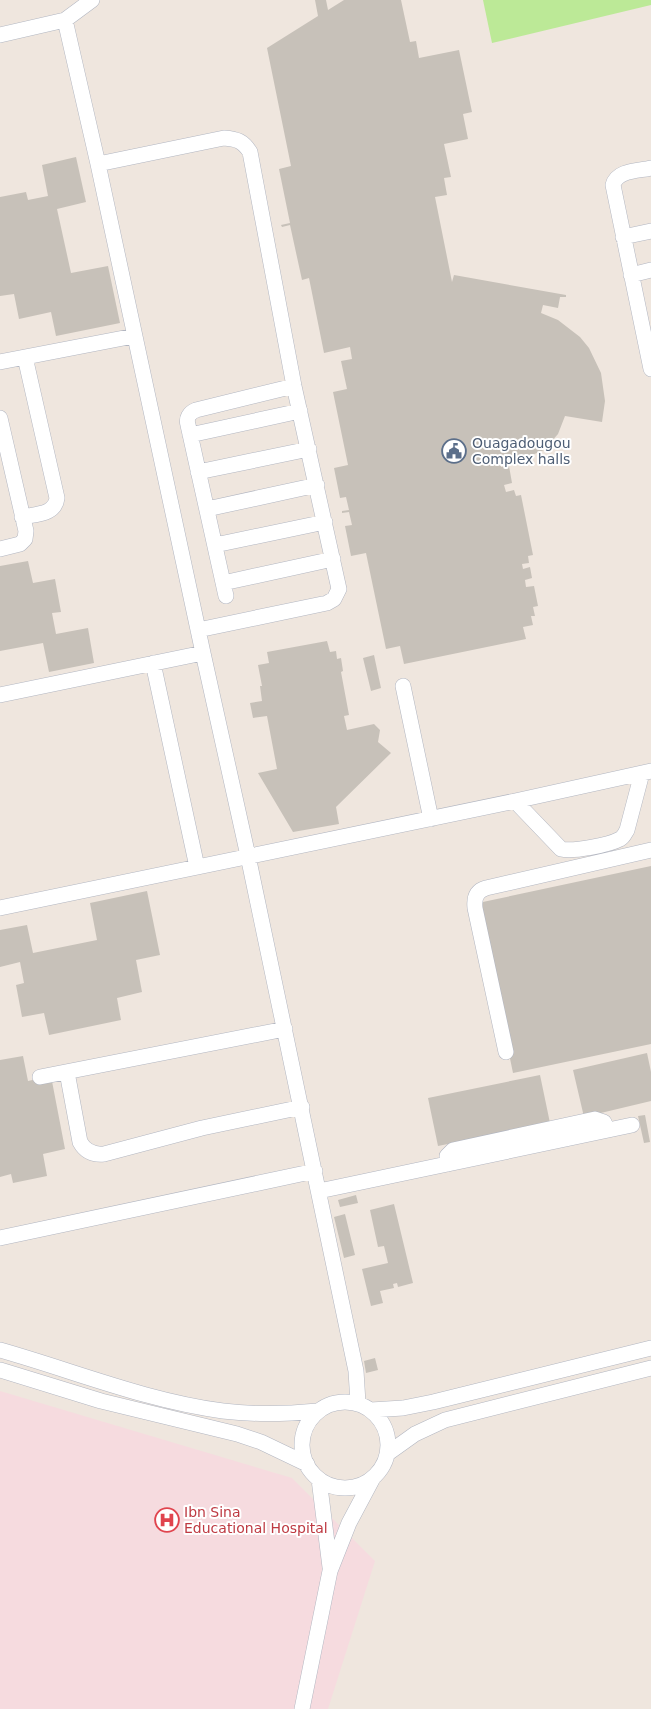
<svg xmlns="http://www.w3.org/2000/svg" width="651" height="1709" viewBox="0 0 651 1709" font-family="'DejaVu Sans',sans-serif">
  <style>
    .medical { fill: #f6dbdf }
    .green { fill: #bce997 }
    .building { fill: #c7c1b9 }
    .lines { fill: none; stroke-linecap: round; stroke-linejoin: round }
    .minor-casing { stroke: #b2b6c1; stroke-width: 16 }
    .minor { stroke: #fff; stroke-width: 15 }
    .labels { text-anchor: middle; stroke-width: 4; stroke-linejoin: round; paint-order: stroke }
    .service-label { font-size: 14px; fill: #4e5e75; stroke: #fff; text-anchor: start }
    .health-label { font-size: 14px; fill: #be3a42; stroke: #fff; text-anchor: start }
  </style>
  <rect width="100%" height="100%" fill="#efe6de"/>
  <!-- medical -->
  <path class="medical" d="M 0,1391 L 292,1478 L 375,1561 L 328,1709 L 0,1709 Z"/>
  <!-- green -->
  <path class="green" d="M 483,0 L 651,0 L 651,5 L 492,43 Z"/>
  <!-- building -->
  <path class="building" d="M 315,0 L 326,0 L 328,10 L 344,0 L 401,0 L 410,42 L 416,41 L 419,58 L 459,50 L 472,112 L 463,114 L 468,139 L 444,144 L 451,177 L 444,178 L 447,195 L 435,197 L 452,282 L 454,275 L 566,295 L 566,297 L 560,297 L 558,308 L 543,305 L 541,313 L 558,320 L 580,337 L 589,348 L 601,373 L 605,401 L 602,422 L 565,416 L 558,434 L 544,450 L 525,458 L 514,459 L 500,458 L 501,467 L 509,466 L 512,483 L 504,485 L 506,492 L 514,490 L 516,496 L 521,495 L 533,555 L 528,556 L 529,563 L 522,564 L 523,569 L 530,567 L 532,578 L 525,580 L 526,587 L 534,586 L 538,606 L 533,607 L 535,616 L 531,616 L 533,625 L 523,627 L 526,639 L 404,664 L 400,646 L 386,649 L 366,553 L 351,556 L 345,526 L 352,525 L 349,512 L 342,513 L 342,511 L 349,510 L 346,497 L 340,498 L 334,468 L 348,465 L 333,392 L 347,389 L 341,361 L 352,359 L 350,347 L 324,353 L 309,278 L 302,280 L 290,225 L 282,227 L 281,225 L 290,223 L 279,169 L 291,166 L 267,48 L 318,16 Z
    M 76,157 L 86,202 L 57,209 L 71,273 L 108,266 L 120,323 L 56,336 L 51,312 L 19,319 L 14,294 L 0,296 L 0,197 L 26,192 L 28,200 L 48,196 L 42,165 Z
    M 28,561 L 33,583 L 55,579 L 61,612 L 52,613 L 56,634 L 88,628 L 94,663 L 49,672 L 43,643 L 0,651 L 0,566 Z
    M 327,641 L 330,652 L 336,651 L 337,659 L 341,658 L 343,671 L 341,672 L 349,715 L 344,716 L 347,730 L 374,724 L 380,730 L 378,742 L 391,753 L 336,807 L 339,824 L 293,832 L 258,773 L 277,769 L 267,716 L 253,718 L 250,703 L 262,701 L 260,686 L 262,686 L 258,665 L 269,663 L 267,652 Z
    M 374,655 L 381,688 L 371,691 L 363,658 Z
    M 651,866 L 651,1044 L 513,1073 L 478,903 Z
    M 147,891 L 160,955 L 136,960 L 142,992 L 117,998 L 121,1020 L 49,1035 L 44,1013 L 22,1017 L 16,985 L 24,983 L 20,962 L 0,967 L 0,930 L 27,925 L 33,953 L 97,940 L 90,903 Z
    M 647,1053 L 651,1072 L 651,1101 L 584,1117 L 573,1070 Z
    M 23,1056 L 28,1081 L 51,1076 L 65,1149 L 43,1154 L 47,1176 L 13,1183 L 11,1174 L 0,1177 L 0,1060 Z
    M 540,1075 L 550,1123 L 438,1146 L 428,1098 Z
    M 645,1115 L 650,1142 L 644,1143 L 638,1116 Z
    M 356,1195 L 358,1203 L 340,1207 L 338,1200 Z
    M 394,1204 L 413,1283 L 398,1287 L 397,1283 L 393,1284 L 394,1288 L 380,1291 L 383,1303 L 371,1306 L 362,1269 L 388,1263 L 384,1246 L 378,1247 L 370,1210 Z
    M 345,1214 L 355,1255 L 344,1258 L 334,1217 Z
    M 375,1358 L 378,1370 L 366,1373 L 364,1361 Z"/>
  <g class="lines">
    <!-- minor casing -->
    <g class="minor-casing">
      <path id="minor" d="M 65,20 L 98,164 L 203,653 L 248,856 L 356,1371 L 358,1403
        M 0,35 L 65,20 L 92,0
        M 98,164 L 224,138 C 237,139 243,141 250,152 L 294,386 L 339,589 L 334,599 L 327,603 L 198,630
        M 651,168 C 638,171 617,170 613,185 L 651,369
        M 623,237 L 651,231
        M 631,275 L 651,270
        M 0,362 L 134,336
        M 0,418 L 26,531 L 25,539 L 20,544 L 0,549
        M 190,435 L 300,411
        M 198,472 L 309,449
        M 207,509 L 317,485
        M 22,517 C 36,514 55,515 57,498 L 25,357
        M 215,545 L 325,522
        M 223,583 L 333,559
        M 226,596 L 188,425 C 186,418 189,413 196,410 L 294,386
        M 153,663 L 197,867
        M 403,686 L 431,819
        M 0,695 L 203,653
        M 515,801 L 561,849 C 573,852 609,845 620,839 C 624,837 625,833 627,830 L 642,773
        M 0,908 L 515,801 L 651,771
        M 506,1052 L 475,908 C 474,899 476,891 486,888 L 651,850
        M 67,1072 L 80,1142 C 85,1151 93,1155 104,1154 L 202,1128 L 302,1107
        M 40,1077 L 285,1029
        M 448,1164 L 447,1156 L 453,1150 L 595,1119 L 604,1122 L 607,1130
        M 319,1191 L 632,1125
        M 0,1238 L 315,1171
        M 0,1350 C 74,1371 147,1401 223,1411 C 255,1415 286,1414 318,1411
        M 0,1370 L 101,1401 L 237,1434 L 261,1442 L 307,1464
        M302 1445a43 43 0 1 1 86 0a43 43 0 1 1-86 0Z
        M 371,1410 L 403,1408 L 433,1402 L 651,1348
        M 387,1454 L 415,1434 L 445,1420 L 651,1368
        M 319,1479 L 330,1567
        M 302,1709 L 330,1571 L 349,1523 L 373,1478"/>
    </g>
    <!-- minor -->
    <use href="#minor" class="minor"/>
  </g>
  <!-- icons -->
  <defs>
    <g id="civic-ring" transform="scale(1.25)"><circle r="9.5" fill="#fff" stroke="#5c6f8a" stroke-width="1.5"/><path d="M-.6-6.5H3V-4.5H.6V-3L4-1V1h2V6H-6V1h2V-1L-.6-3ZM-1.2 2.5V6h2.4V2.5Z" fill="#5c6f8a"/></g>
    <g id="hospital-ring" transform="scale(1.25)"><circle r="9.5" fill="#fff" stroke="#e0444e" stroke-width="1.5"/><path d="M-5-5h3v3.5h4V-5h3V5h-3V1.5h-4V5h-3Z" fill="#e0444e"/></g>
  </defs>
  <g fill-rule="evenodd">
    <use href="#civic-ring" x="454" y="451"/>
    <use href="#hospital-ring" x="167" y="1520"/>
  </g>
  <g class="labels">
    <!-- service labels -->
    <g class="service-label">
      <text x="472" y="448">Ouagadougou<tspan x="472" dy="16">Complex halls</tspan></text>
    </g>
    <!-- health labels -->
    <g class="health-label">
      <text x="184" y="1517">Ibn Sina<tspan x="184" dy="16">Educational Hospital</tspan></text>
    </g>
  </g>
</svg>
